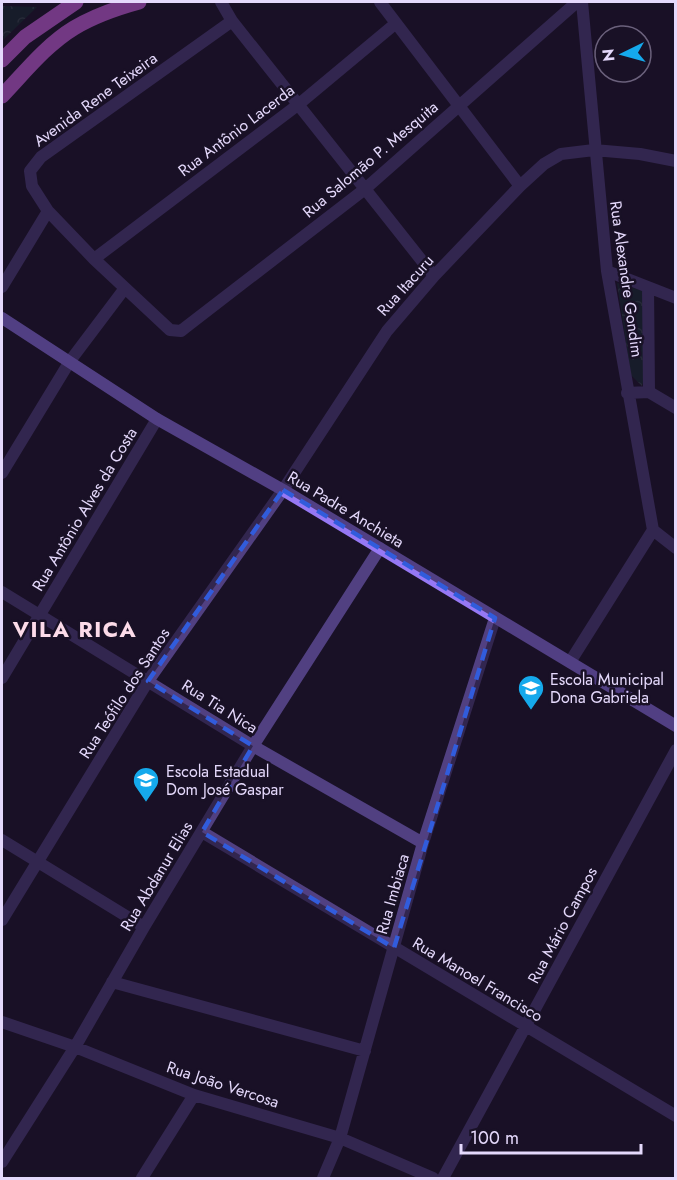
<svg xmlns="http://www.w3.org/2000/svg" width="677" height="1180" viewBox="0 0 677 1180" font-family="Jost,sans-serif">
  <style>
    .forest { fill: url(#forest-crowns) }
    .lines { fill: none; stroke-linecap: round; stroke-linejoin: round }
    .minor { stroke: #514081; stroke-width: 12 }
    .secondary { stroke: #9678f4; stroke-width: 12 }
    .primary { stroke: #dd69f3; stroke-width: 15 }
    .marked { fill: none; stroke: #315cdc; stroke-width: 4.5; stroke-dasharray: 12 8; stroke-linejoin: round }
    .labels { text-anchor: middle; stroke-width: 5; stroke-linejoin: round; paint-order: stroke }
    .street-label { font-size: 16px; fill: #e5d9fc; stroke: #191126 }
    .poi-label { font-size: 16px; fill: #e5d9fc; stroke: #191126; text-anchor: start }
    .district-label { font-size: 22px; font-weight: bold; letter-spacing: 1.5px; fill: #fcdbe9; stroke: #191126 }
  </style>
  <defs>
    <pattern id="forest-crowns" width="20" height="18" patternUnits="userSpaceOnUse" patternTransform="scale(1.5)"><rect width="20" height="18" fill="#152b2f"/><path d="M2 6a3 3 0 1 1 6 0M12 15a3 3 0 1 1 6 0" fill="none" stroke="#37494e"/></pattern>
  </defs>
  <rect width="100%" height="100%" fill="#191126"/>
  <!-- forest -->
  <path class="forest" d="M 2,6 L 37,7 L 2,41 Z
    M 617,283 L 643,291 L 644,379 L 642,386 L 631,375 Z"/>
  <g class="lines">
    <!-- minor -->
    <path class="minor" d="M 221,2 L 232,21 L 434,276
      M 380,2 L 520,186
      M 582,2 L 607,271 L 653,530 L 676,548
      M 232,21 L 41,157 L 30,171 L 32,186 L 48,211 L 94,259 L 170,330 L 181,331 L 186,327 L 365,189 L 577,2
      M 94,259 L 299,104 L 395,24
      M 607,271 L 676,298
      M 2,287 L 48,211
      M 648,287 L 649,392
      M 627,393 L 649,392 L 676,408
      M 2,473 L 70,361 L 125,288
      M 2,592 L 253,746 L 423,843
      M 570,662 L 653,530
      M 2,678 L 157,419
      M 202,832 L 676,1116
      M 2,840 L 144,927
      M 2,920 L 148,681 L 283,490 L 387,331 L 434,276 L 520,186 L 544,164 L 561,154 L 594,150 L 640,154 L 676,161
      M 112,982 L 365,1051
      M 2,1022 L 75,1047 L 194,1095 L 340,1138 L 433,1178
      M 2,1162 L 75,1047 L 144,927 L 253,746 L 380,548
      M 142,1178 L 194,1095
      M 323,1178 L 340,1138 L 423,843 L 495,618
      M 443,1178 L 676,750"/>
    <!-- secondary -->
    <path class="secondary" d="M 2,318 L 157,419 L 283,490 L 676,726"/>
    <!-- primary -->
    <path class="primary" d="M 2,60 L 25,37 L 76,2
      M 2,96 C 24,73 46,45 74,28 C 94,16 117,8 139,2"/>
  </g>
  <!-- marked area -->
  <path d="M0 0H677V1180H0ZM 283,490 L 495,618 L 394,948 L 202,832 L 253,746 L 148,681 Z" fill="#191126" fill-opacity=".55" fill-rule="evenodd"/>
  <path class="marked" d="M 283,490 L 495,618 L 394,948 L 202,832 L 253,746 L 148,681 Z"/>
  <!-- icons -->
  <defs>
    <g id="school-pin" transform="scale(1.35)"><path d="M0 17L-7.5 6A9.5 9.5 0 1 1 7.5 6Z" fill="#15a9ec" stroke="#191126"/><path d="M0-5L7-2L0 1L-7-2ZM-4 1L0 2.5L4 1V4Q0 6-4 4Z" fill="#fff"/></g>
  </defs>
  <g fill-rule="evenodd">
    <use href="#school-pin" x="531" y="688"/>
    <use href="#school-pin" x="146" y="780"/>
  </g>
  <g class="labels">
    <!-- street labels -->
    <g class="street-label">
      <text transform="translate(95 99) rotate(-36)" y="6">Avenida Rene Teixeira</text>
      <text transform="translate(236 130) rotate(-37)" y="6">Rua Antônio Lacerda</text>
      <text transform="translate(370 159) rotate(-40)" y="6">Rua Salomão P. Mesquita</text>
      <text transform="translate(627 279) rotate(82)" y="6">Rua Alexandre Gondim</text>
      <text transform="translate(405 285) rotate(-48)" y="6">Rua Itacuru</text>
      <text transform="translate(84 509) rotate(-59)" y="6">Rua Antônio Alves da Costa</text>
      <text transform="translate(346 509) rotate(31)" y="6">Rua Padre Anchieta</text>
      <text transform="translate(124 693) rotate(-57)" y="6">Rua Teófilo dos Santos</text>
      <text transform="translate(220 706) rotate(32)" y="6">Rua Tia Nica</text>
      <text transform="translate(156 876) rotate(-59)" y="6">Rua Abdanur Elias</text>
      <text transform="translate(392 894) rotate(-74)" y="6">Rua Imbiaca</text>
      <text transform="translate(562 925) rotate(-62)" y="6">Rua Mário Campos</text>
      <text transform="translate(478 979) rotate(31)" y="6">Rua Manoel Francisco</text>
      <text transform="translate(223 1084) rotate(18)" y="6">Rua João Vercosa</text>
    </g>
    <!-- poi labels -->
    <g class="poi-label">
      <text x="550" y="685">Escola Municipal<tspan x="550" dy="18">Dona Gabriela</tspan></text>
      <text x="166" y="777">Escola Estadual<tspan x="166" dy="18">Dom José Gaspar</tspan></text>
    </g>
    <!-- district labels -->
    <g class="district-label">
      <text x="75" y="637">VILA RICA</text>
    </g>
  </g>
  <!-- border -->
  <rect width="677" height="1180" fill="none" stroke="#e5d9fc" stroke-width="6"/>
  <!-- north arrow -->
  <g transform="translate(623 54) rotate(265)"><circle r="28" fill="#191126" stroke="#6b617c" stroke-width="1.5"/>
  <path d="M0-4.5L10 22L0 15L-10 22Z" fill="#15a9ec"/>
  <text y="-9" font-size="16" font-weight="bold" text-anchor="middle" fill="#e5d9fc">N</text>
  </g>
  <!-- scale -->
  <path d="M461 1144v9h180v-9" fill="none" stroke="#e5d9fc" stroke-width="3"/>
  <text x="470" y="1144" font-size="18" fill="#e5d9fc" stroke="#191126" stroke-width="4.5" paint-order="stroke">100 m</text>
</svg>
